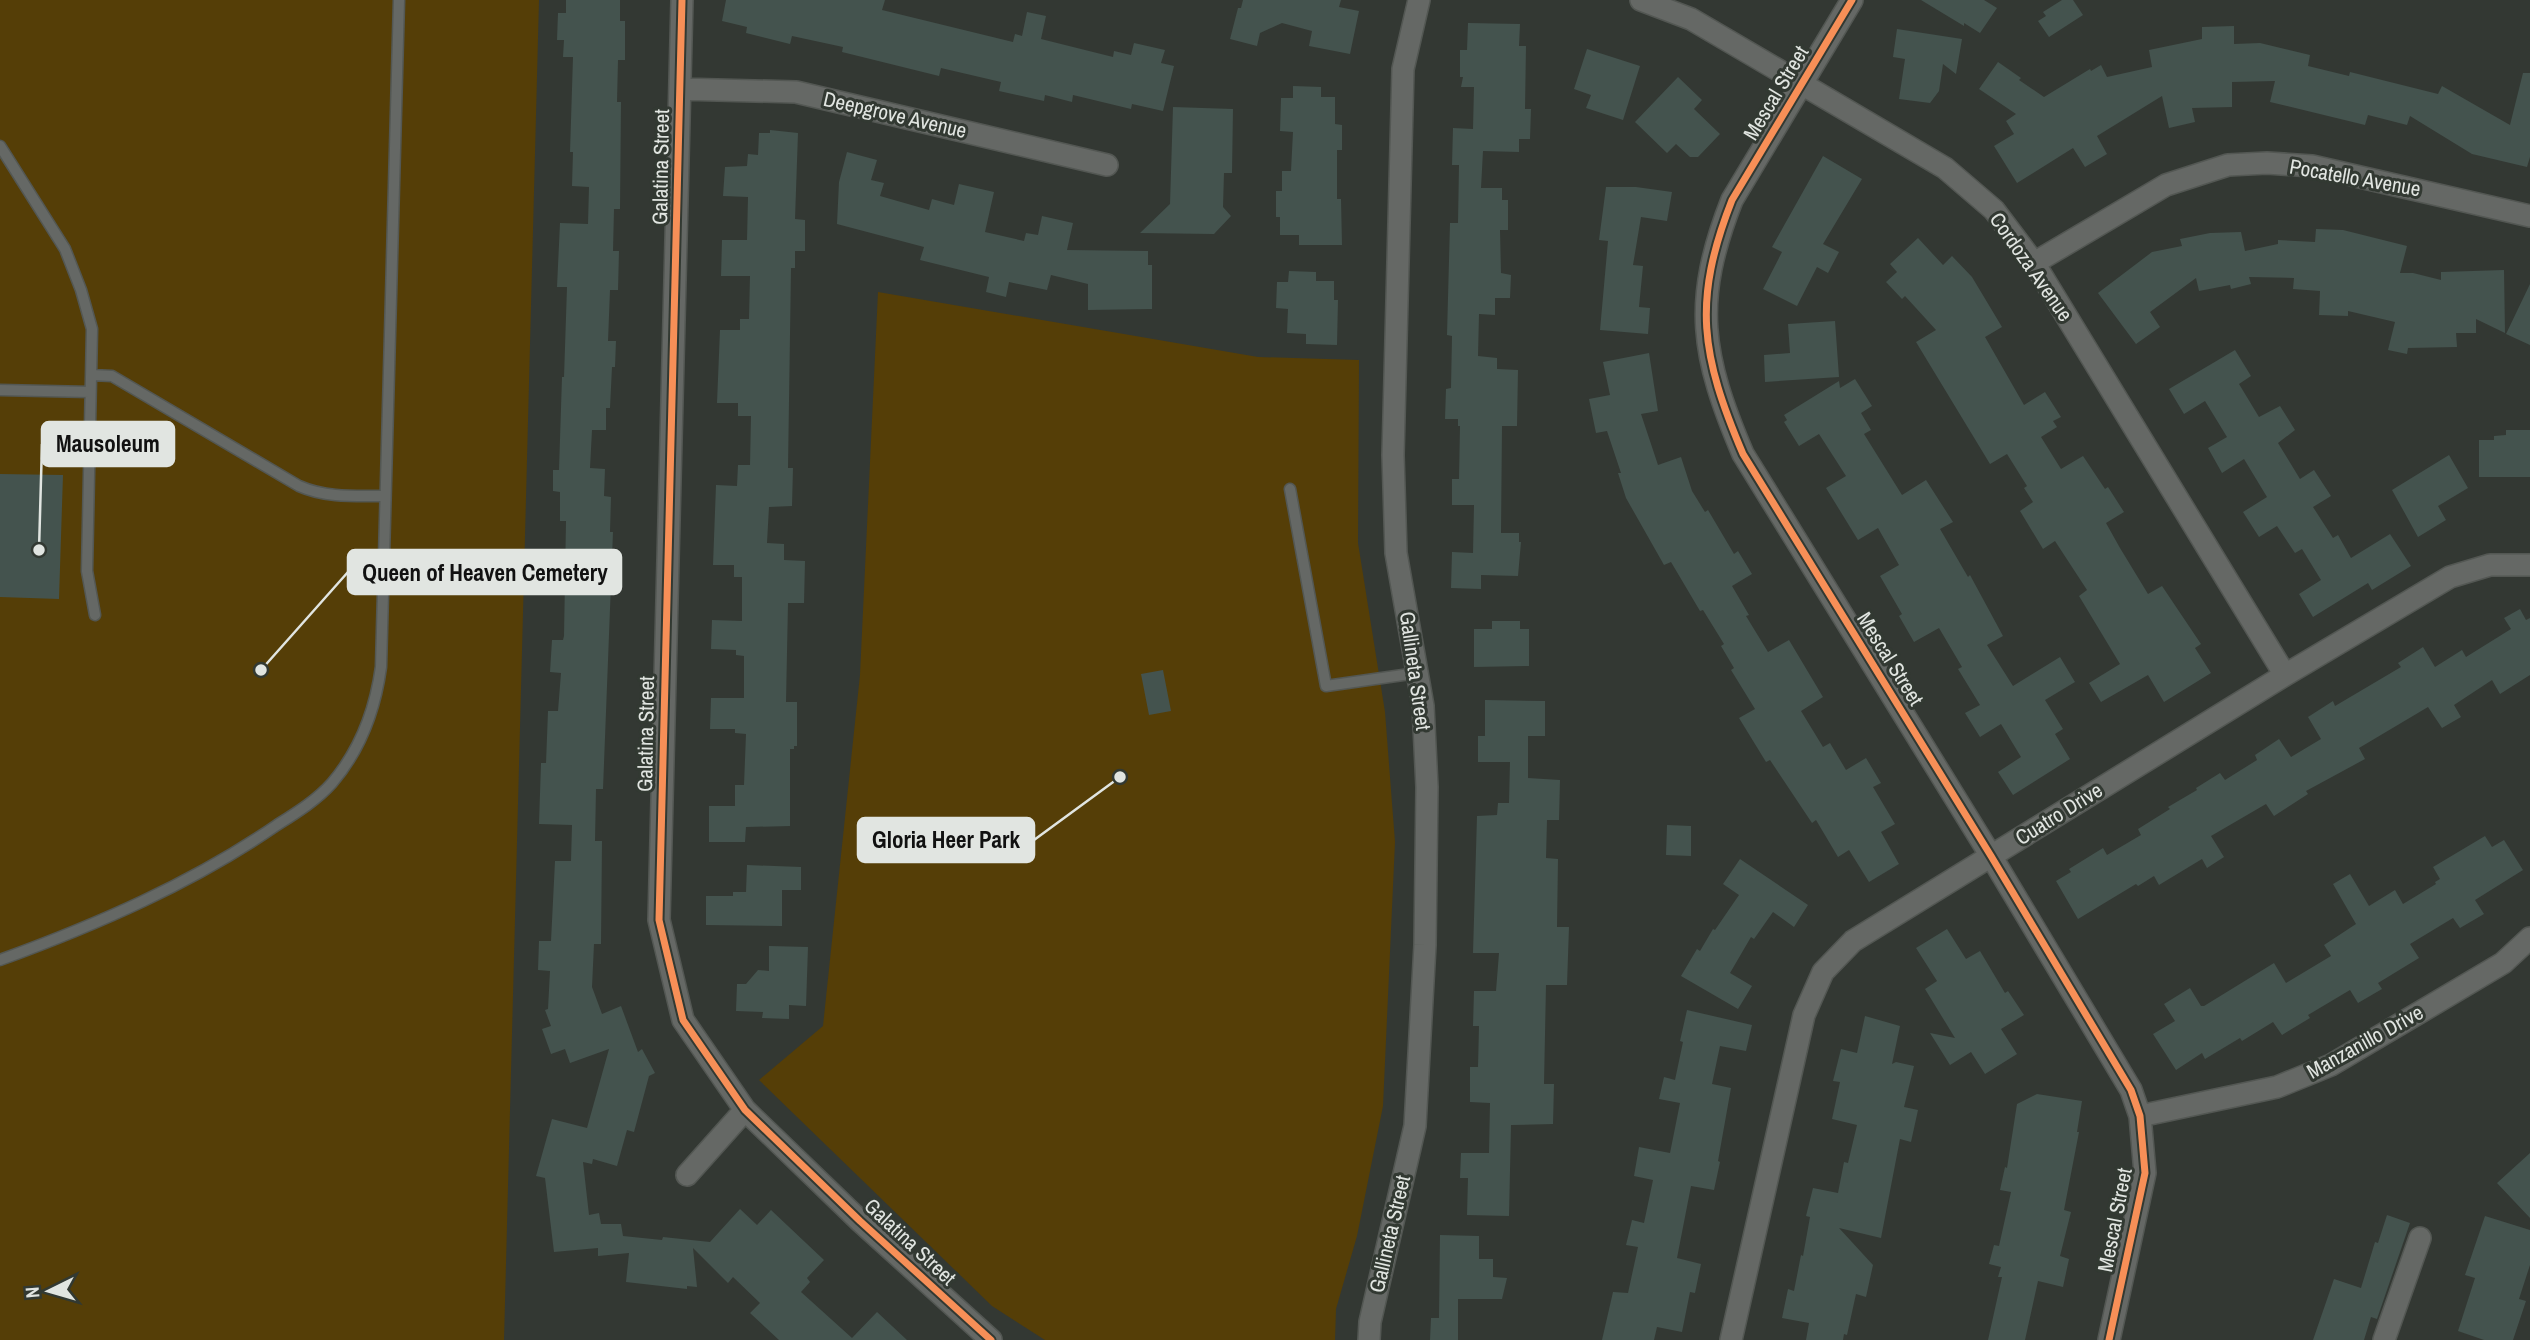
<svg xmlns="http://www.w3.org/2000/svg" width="2530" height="1340" viewBox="0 0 2530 1340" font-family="'Archivo Narrow',sans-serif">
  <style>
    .green { fill: #553e07 }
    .building { fill: #44534e }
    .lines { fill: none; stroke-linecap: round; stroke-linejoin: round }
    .lane-casing { stroke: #535753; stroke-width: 13 }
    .street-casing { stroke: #535753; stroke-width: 24 }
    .lane { stroke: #656865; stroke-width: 10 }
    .street { stroke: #656865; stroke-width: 21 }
    .cycleway-casing { stroke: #323932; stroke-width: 11 }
    .cycleway { stroke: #f78f57; stroke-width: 7 }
    .labels { text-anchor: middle; stroke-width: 6; stroke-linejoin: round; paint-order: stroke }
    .street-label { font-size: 21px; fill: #e1e5e1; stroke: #323932 }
    .leader { fill: none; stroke: #e1e5e1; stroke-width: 2.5 }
    .callout-dot { fill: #e1e5e1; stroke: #323932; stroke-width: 2.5 }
    .callout { fill: #e1e5e1; stroke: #e1e5e1; stroke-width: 2.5 }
    .callout-label { font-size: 23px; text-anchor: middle; font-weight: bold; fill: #111 }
  </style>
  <rect width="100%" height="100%" fill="#333833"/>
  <!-- green -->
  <path class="green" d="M 0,0 L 539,0 L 504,1340 L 0,1340 Z
    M 878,292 L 1258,357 L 1359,360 L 1358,543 L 1385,712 L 1395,842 L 1383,1106 L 1357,1236 L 1336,1309 L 1335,1340 L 1045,1340 L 992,1306 L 759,1080 L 823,1026 L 860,675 Z"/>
  <!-- building -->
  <path class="building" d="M 566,0 L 620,0 L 620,21 L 625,21 L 625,60 L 618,60 L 617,102 L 621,102 L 620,209 L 614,209 L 613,251 L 619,251 L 618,290 L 610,290 L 608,341 L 616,341 L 615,367 L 612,367 L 610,408 L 606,408 L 606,430 L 592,430 L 590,468 L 605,469 L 604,496 L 611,497 L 610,532 L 613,532 L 603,789 L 596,789 L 595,841 L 602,841 L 601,944 L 594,944 L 592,987 L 602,1014 L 621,1006 L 638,1052 L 642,1049 L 655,1073 L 649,1076 L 634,1132 L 627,1130 L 617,1166 L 593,1159 L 592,1164 L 583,1162 L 589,1215 L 599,1213 L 601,1224 L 621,1224 L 623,1236 L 662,1240 L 663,1237 L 710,1242 L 740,1209 L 757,1225 L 771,1210 L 824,1260 L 807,1278 L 810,1282 L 801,1292 L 852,1338 L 877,1312 L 907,1340 L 779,1340 L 750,1313 L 760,1303 L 733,1277 L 728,1283 L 693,1248 L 697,1287 L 687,1286 L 687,1289 L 626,1282 L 629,1253 L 598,1256 L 598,1248 L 554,1252 L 545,1178 L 536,1176 L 552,1119 L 587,1128 L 609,1049 L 570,1063 L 565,1049 L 551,1054 L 542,1029 L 551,1026 L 545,1010 L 548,1009 L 550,971 L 538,970 L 539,941 L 551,941 L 555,861 L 571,861 L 572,825 L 539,824 L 541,763 L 546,763 L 548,711 L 558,711 L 561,673 L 550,672 L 552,640 L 563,640 L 564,636 L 566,521 L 560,521 L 560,492 L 553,491 L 553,470 L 559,470 L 562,377 L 564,377 L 567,287 L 557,287 L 560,223 L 588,224 L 589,187 L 572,186 L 573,152 L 570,152 L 573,57 L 563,57 L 564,40 L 557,40 L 558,13 L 566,13 Z
    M 726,0 L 885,0 L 882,10 L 1013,42 L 1015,34 L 1022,36 L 1027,12 L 1046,16 L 1041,39 L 1113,57 L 1114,51 L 1131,55 L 1134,43 L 1165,50 L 1161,63 L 1174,66 L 1163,111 L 1132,104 L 1131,109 L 1073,95 L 1072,102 L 1045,95 L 1044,101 L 999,91 L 1001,82 L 941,68 L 939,76 L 842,52 L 843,47 L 792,36 L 790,44 L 746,33 L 747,27 L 722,21 Z
    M 1243,0 L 1341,0 L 1339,7 L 1359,11 L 1350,54 L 1309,46 L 1312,31 L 1282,23 L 1260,33 L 1257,46 L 1230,39 L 1238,8 L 1241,8 Z
    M 1921,0 L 1984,0 L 1997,8 L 1980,33 L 1964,23 L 1964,26 Z
    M 2062,0 L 2073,0 L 2083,15 L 2049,37 L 2038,21 L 2046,16 L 2043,12 Z
    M 1468,23 L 1520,24 L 1519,46 L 1526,46 L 1525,109 L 1531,109 L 1530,139 L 1519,139 L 1519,152 L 1483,151 L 1481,188 L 1502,188 L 1502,200 L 1508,200 L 1508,230 L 1500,230 L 1501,273 L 1511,275 L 1510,298 L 1495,298 L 1495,315 L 1479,314 L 1478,356 L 1497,358 L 1497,369 L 1518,370 L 1517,426 L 1502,426 L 1501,533 L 1519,533 L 1519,542 L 1521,542 L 1518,576 L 1481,575 L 1481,589 L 1451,588 L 1452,552 L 1473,553 L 1474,505 L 1452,505 L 1452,479 L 1459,479 L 1460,426 L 1458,426 L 1458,419 L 1445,419 L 1446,389 L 1451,388 L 1452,336 L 1447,335 L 1450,223 L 1458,223 L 1459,165 L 1452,165 L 1453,128 L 1473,129 L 1474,87 L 1461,87 L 1463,77 L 1460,77 L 1460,50 L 1467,50 Z
    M 2234,26 L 2234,44 L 2260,43 L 2310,55 L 2308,66 L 2349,76 L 2350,72 L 2438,94 L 2442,86 L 2510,125 L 2523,73 L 2530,73 L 2530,157 L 2527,167 L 2472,154 L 2410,116 L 2407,125 L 2368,115 L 2365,125 L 2270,102 L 2275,81 L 2232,82 L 2232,107 L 2192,108 L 2195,122 L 2169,128 L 2162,96 L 2097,136 L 2107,154 L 2085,167 L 2073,148 L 2017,183 L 1994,146 L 2014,134 L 2006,121 L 2016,114 L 1979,89 L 1998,62 L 2021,78 L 2019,80 L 2044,97 L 2090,69 L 2091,71 L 2101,65 L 2107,77 L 2152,67 L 2149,50 L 2202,39 L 2202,27 Z
    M 1897,29 L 1962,39 L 1956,74 L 1943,64 L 1939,91 L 1930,103 L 1899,99 L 1905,59 L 1893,57 Z
    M 1587,49 L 1640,66 L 1623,120 L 1586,108 L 1591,95 L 1574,89 Z
    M 1678,77 L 1702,100 L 1694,109 L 1720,134 L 1698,157 L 1690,157 L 1676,144 L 1667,153 L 1635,122 Z
    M 1293,86 L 1321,87 L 1321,97 L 1335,97 L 1335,124 L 1342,125 L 1342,150 L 1337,150 L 1337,199 L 1341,199 L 1342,245 L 1299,245 L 1299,235 L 1280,235 L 1280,217 L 1276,217 L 1276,191 L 1282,191 L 1282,171 L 1291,171 L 1293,132 L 1280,131 L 1281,98 L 1293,98 Z
    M 1173,107 L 1233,109 L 1232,173 L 1224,173 L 1223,207 L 1231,216 L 1214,234 L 1140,233 L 1170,204 Z
    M 770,130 L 798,133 L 795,219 L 805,220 L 805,251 L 795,251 L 795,268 L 791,268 L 788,468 L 793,468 L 792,506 L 769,507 L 767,543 L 784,544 L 784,560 L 805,561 L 804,603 L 788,603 L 786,702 L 797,702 L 797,746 L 794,746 L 794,749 L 790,749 L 790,826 L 746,827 L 745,842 L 709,842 L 709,806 L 735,806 L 735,785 L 744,785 L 746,734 L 735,733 L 735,729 L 710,729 L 711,698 L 744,698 L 744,656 L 736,655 L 736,650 L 711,649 L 712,620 L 742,621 L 742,577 L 734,577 L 734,565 L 713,565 L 716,485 L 737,486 L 738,465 L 750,465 L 751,416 L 738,416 L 738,403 L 717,403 L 720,330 L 740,330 L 740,319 L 749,319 L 750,276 L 721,276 L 722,240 L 747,240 L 748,197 L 723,196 L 725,167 L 747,166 L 748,154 L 758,155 L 759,133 L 770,133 Z
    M 847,152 L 877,160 L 871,180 L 884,183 L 880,196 L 929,210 L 932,199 L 954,205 L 959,184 L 994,192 L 985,232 L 1024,241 L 1026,233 L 1038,235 L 1042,216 L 1073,223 L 1067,250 L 1148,251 L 1148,265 L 1152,265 L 1152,309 L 1088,310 L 1088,284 L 1051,275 L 1047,290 L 1009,282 L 1006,297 L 986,292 L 989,277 L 920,260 L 924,247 L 837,224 L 839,182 Z
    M 1823,156 L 1862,179 L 1823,244 L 1839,252 L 1828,273 L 1817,267 L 1797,306 L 1763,289 L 1782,252 L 1772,247 Z
    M 1606,187 L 1636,187 L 1672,192 L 1667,221 L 1641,217 L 1633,265 L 1643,266 L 1639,307 L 1650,308 L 1648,334 L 1600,330 L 1608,241 L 1599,240 Z
    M 2316,229 L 2343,230 L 2407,246 L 2400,273 L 2413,273 L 2441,280 L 2441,272 L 2504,270 L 2505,333 L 2476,319 L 2476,333 L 2456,333 L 2457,347 L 2408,348 L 2407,354 L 2388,350 L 2395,322 L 2348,311 L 2348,316 L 2319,315 L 2320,291 L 2293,289 L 2294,278 L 2249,277 L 2251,284 L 2231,289 L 2230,285 L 2199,291 L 2196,278 L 2150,312 L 2160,327 L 2136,344 L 2098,293 L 2152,252 L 2182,246 L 2180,239 L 2210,233 L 2241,232 L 2245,251 L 2278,244 L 2278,240 L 2315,242 Z
    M 1918,238 L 1943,265 L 1952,256 L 1972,277 L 2002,327 L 1985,337 L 2024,405 L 2045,392 L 2061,417 L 2053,421 L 2057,427 L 2041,437 L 2061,469 L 2083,456 L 2105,489 L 2108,487 L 2124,512 L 2106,523 L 2120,548 L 2148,594 L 2162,586 L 2201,644 L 2195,648 L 2211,673 L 2164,702 L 2148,675 L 2101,702 L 2089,683 L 2120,664 L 2079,596 L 2087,590 L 2055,541 L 2043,549 L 2020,511 L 2033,502 L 2024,488 L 2027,486 L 2007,454 L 1990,464 L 1916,342 L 1936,330 L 1905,296 L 1902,299 L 1886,282 L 1897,272 L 1890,264 Z
    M 1289,271 L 1316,272 L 1316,281 L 1334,281 L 1334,300 L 1338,300 L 1337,345 L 1306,344 L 1306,334 L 1287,333 L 1288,309 L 1276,308 L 1277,282 L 1288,282 Z
    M 2530,284 L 2530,345 L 2506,334 Z
    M 1835,321 L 1839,377 L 1765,382 L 1764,355 L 1790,353 L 1788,324 Z
    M 2235,350 L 2251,376 L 2239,384 L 2259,417 L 2280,406 L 2295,430 L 2278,443 L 2300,479 L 2314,470 L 2331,496 L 2313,507 L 2333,538 L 2338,535 L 2351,558 L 2390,534 L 2411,566 L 2372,590 L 2368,583 L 2313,617 L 2299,594 L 2321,580 L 2302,549 L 2295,553 L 2277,526 L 2259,537 L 2243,512 L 2267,497 L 2244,459 L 2222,473 L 2208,448 L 2227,437 L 2205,401 L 2184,414 L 2169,389 Z
    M 1649,353 L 1658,411 L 1641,414 L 1658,465 L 1681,457 L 1692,491 L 1705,512 L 1708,510 L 1734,554 L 1738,551 L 1752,574 L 1732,586 L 1749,615 L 1746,616 L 1768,652 L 1789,640 L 1823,697 L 1801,711 L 1823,747 L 1830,743 L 1846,770 L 1866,758 L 1881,783 L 1873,787 L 1895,824 L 1881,832 L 1899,864 L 1869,882 L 1849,850 L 1838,857 L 1816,820 L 1812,823 L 1770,760 L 1766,762 L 1739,718 L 1755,709 L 1731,670 L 1734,668 L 1721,646 L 1724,644 L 1703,610 L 1700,611 L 1671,562 L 1664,565 L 1626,498 L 1618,473 L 1621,473 L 1607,431 L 1596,433 L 1589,399 L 1610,395 L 1603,362 Z
    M 1855,379 L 1872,406 L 1861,413 L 1871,430 L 1864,434 L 1902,495 L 1926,480 L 1953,522 L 1940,529 L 1968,577 L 1970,575 L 2003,636 L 1987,645 L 2013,686 L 2060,657 L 2075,682 L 2045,700 L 2063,729 L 2055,734 L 2070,759 L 2013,795 L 1998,772 L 2021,757 L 2001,724 L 1980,737 L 1965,713 L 1980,705 L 1958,669 L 1962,667 L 1939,628 L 1914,642 L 1899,616 L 1902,614 L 1880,576 L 1899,565 L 1878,528 L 1858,540 L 1826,488 L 1846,476 L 1819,434 L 1799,446 L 1784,422 L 1787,420 L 1784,415 L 1839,381 L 1840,388 Z
    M 2506,430 L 2530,430 L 2530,477 L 2479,477 L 2479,440 L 2494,440 L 2494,436 L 2506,435 Z
    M 2449,455 L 2468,488 L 2438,506 L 2446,520 L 2418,537 L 2392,490 Z
    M 0,474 L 63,475 L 59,599 L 0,597 Z
    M 2520,609 L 2526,620 L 2530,618 L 2530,675 L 2500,694 L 2492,680 L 2454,705 L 2461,717 L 2442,728 L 2428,707 L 2359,748 L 2365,759 L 2306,791 L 2308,794 L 2274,816 L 2266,804 L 2211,836 L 2224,857 L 2207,868 L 2202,859 L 2159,885 L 2154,876 L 2138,886 L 2136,884 L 2078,919 L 2056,881 L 2071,872 L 2069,869 L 2103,848 L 2107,855 L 2141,835 L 2138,829 L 2170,809 L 2168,807 L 2197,790 L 2196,788 L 2220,773 L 2225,780 L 2257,760 L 2255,755 L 2279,739 L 2291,757 L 2321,739 L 2308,717 L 2333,701 L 2335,706 L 2401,667 L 2398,663 L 2423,647 L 2435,667 L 2462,650 L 2466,657 L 2511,629 L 2504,618 Z
    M 1492,621 L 1520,621 L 1520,629 L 1529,629 L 1529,666 L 1474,667 L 1474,629 L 1492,629 Z
    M 1163,670 L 1171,711 L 1149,715 L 1141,674 Z
    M 1485,700 L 1545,701 L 1545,736 L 1528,736 L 1528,778 L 1560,780 L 1559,820 L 1547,820 L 1546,858 L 1558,859 L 1557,927 L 1569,927 L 1567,985 L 1546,985 L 1544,1084 L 1554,1084 L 1553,1124 L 1511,1125 L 1509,1216 L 1467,1215 L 1468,1178 L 1460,1178 L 1461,1153 L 1489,1153 L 1490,1103 L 1470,1102 L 1470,1067 L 1478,1067 L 1479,1026 L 1473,1026 L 1474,991 L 1496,991 L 1499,953 L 1473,953 L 1477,816 L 1497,815 L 1498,803 L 1509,803 L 1510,762 L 1478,762 L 1478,736 L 1485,736 Z
    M 1667,825 L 1691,826 L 1691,856 L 1666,855 Z
    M 2485,836 L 2492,847 L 2504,840 L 2523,870 L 2475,900 L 2484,914 L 2460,928 L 2453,918 L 2410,944 L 2419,958 L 2378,983 L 2382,989 L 2358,1003 L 2350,990 L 2308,1015 L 2310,1018 L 2282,1035 L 2273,1022 L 2242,1041 L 2240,1038 L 2205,1059 L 2202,1053 L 2176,1070 L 2153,1034 L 2175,1021 L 2164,1004 L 2190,988 L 2201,1006 L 2204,1006 L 2274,963 L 2286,983 L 2331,956 L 2324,945 L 2356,924 L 2333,884 L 2350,874 L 2369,906 L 2395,890 L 2403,904 L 2436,884 L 2435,882 L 2440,879 L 2433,867 Z
    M 1740,859 L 1808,905 L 1794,927 L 1773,912 L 1754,939 L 1751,937 L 1730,973 L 1752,986 L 1738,1009 L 1681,976 L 1697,949 L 1700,951 L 1713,929 L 1715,930 L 1739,895 L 1723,884 Z
    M 747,865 L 801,867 L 801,890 L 782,890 L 782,926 L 706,925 L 706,896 L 733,896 L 733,892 L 746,892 Z
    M 1947,929 L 1966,959 L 1980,951 L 2005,993 L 2008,991 L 2024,1015 L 2001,1029 L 2017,1054 L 1985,1074 L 1971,1052 L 1950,1065 L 1930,1033 L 1955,1038 L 1925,989 L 1937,981 L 1916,948 Z
    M 769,946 L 808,947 L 806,1006 L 789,1005 L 789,1019 L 762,1018 L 763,1012 L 736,1011 L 737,984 L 746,984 L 758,970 L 769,971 Z
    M 1687,1010 L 1752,1025 L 1746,1051 L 1720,1046 L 1712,1084 L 1731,1088 L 1718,1161 L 1720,1162 L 1714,1190 L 1691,1186 L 1677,1258 L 1701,1264 L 1695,1293 L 1690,1292 L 1682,1332 L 1657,1327 L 1654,1340 L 1602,1340 L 1613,1292 L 1628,1293 L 1638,1247 L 1626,1245 L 1632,1220 L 1644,1223 L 1653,1180 L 1634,1176 L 1639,1147 L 1670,1153 L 1680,1103 L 1659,1099 L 1664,1077 L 1675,1080 L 1683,1042 L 1680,1041 Z
    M 1865,1016 L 1900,1026 L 1892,1064 L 1896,1062 L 1914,1066 L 1904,1107 L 1918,1110 L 1911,1142 L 1900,1139 L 1881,1238 L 1839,1228 L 1873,1265 L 1866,1297 L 1856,1294 L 1847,1335 L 1844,1334 L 1843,1340 L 1806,1340 L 1809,1323 L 1782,1318 L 1788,1289 L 1794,1291 L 1801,1255 L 1803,1256 L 1810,1217 L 1806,1216 L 1813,1188 L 1838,1193 L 1844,1162 L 1848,1163 L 1857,1125 L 1832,1119 L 1840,1082 L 1833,1081 L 1841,1049 L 1857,1053 Z
    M 2037,1094 L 2082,1101 L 2077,1132 L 2079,1132 L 2064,1210 L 2071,1212 L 2060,1256 L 2069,1259 L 2063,1287 L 2038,1281 L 2025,1340 L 1988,1340 L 2002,1277 L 1998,1277 L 2001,1267 L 1989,1264 L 1994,1245 L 1999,1246 L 2011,1192 L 2000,1190 L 2005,1167 L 2007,1168 L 2017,1104 Z
    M 2530,1153 L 2530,1218 L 2497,1183 Z
    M 2387,1215 L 2410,1223 L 2377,1319 L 2371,1317 L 2364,1340 L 2313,1340 L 2334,1279 L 2361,1288 L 2375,1242 L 2378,1243 Z
    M 2485,1216 L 2530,1230 L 2530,1265 L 2519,1299 L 2526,1301 L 2513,1340 L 2484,1340 L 2458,1331 L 2475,1278 L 2465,1275 Z
    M 1440,1235 L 1479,1236 L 1479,1259 L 1493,1259 L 1493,1277 L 1507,1278 L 1502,1299 L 1458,1299 L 1458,1340 L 1430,1340 L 1431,1318 L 1439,1318 Z"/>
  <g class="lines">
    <!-- lane casing -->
    <g class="lane-casing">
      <path id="lane" d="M 0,146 L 65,249 L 81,290 L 92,329 L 87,571 L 95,615
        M 91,375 L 112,376 L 299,486 C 326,498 355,496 385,496
        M 0,390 L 90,392
        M 1290,489 L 1326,686 L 1417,673
        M 0,960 C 96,925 193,883 277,825 C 296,813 317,800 332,783 C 361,749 375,711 381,667 L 399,0"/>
    </g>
    <!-- street casing -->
    <g class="street-casing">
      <path id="street" d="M 682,0 L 659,920 L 683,1020 L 745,1110 L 860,1221 L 991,1340
        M 1641,0 L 1691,19 L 1945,168 L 1994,210 L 2034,263 L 2285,675
        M 1852,0 L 1732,200 C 1692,302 1701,355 1743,454 L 1991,856 L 2131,1090 L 2140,1116 L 2145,1173 L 2109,1340
        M 680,89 L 796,92 L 1107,165
        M 2034,263 L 2166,185 L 2228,165 L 2267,163 L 2312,166 L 2530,216
        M 2140,1116 L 2277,1087 L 2331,1065 L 2503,963 L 2530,938
        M 687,1175 L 745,1110
        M 1369,1340 L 1370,1322 L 1415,1126 L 1425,945 L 1427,787 L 1423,706 L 1396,553 L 1393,455 L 1403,69 L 1419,0
        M 1731,1340 L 1804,1015 L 1823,972 L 1853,941 L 2285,675 L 2450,577 L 2490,565 L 2530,565
        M 2384,1340 L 2420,1238"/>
    </g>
    <!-- lane -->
    <use href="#lane" class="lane"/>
    <!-- street -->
    <use href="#street" class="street"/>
    <!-- cycleway casing -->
    <g class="cycleway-casing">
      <path id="cycleway" d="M 682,0 L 659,920 L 683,1020 L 745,1110 L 860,1221 L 991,1340
        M 1852,0 L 1732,200 C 1692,302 1701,355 1743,454 L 1991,856 L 2131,1090 L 2140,1116 L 2145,1173 L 2109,1340"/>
    </g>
    <!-- cycleway -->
    <use href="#cycleway" class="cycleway"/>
  </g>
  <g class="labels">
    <!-- street labels -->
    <g class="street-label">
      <text transform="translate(1776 93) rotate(-59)" y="7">Mescal Street</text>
      <text transform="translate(895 115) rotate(13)" y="7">Deepgrove Avenue</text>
      <text transform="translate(661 167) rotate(-89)" y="7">Galatina Street</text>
      <text transform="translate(2355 178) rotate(10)" y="7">Pocatello Avenue</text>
      <text transform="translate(2031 267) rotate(55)" y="7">Cordoza Avenue</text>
      <text transform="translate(1890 659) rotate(58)" y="7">Mescal Street</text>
      <text transform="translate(1415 671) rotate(82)" y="7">Gallineta Street</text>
      <text transform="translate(646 734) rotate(-89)" y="7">Galatina Street</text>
      <text transform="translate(2059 814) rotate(-32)" y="7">Cuatro Drive</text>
      <text transform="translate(2365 1042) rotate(-29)" y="7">Manzanillo Drive</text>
      <text transform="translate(2115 1220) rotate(-79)" y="7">Mescal Street</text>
      <text transform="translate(1390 1234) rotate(-77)" y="7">Gallineta Street</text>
      <text transform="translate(910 1242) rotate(43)" y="7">Galatina Street</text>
    </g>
  </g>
  <!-- callouts -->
  <path class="leader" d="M39 550L42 444M261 670L348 572M1120 777L1034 840"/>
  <g class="callout-dot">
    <circle cx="39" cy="550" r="7"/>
    <circle cx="261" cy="670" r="7"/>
    <circle cx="1120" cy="777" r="7"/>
  </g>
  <g class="callout">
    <rect x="42" y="422" width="132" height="44" rx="7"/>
    <rect x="348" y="550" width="273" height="44" rx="7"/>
    <rect x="858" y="818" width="176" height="44" rx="7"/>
  </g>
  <g class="callout-label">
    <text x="108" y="452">Mausoleum</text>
    <text x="485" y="581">Queen of Heaven Cemetery</text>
    <text x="946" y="848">Gloria Heer Park</text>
  </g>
  <!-- north arrow -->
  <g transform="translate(49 1291) rotate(265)" stroke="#323932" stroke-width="5" paint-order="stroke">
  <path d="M0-5L12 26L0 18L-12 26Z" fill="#e1e5e1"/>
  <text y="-10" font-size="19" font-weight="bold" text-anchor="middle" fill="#e1e5e1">N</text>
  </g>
</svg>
